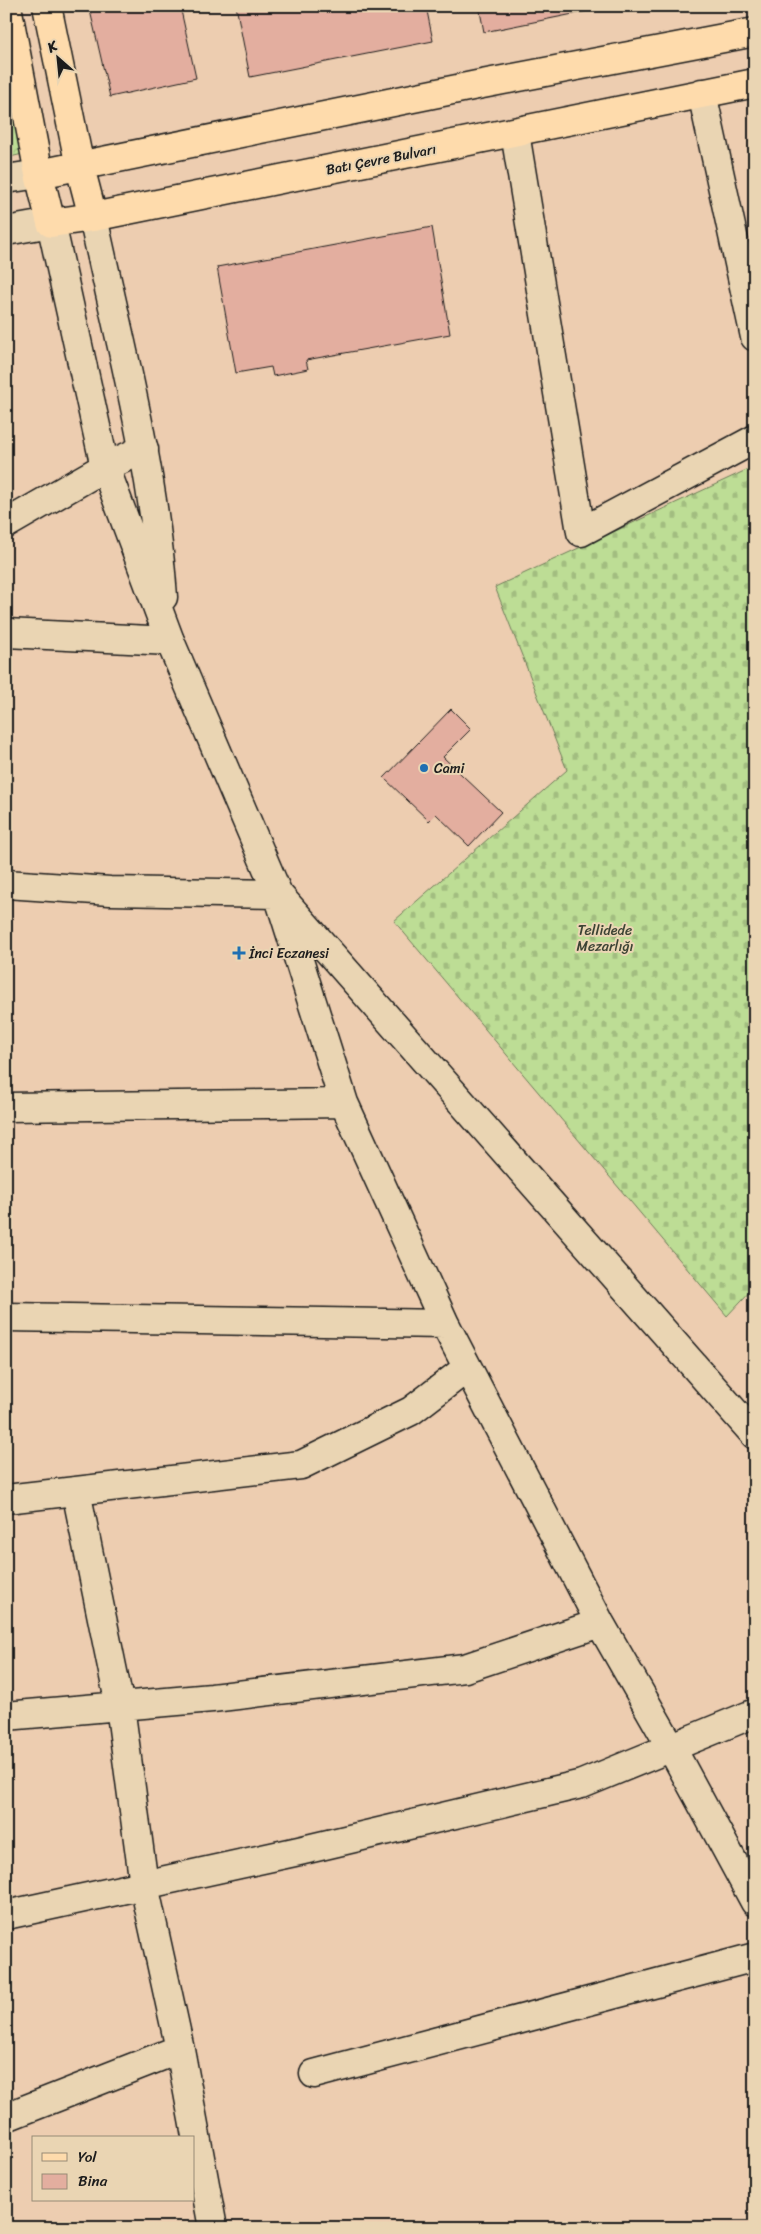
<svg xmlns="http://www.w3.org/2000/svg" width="761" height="2234" viewBox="0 0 761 2234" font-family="Sriracha,sans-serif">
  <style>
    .forest { fill: url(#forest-crowns); stroke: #6c7c58 }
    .cemetery { fill: url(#cemetery-stones); stroke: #6c7c58 }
    .building { fill: #e3ae9f; stroke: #1c1c1c }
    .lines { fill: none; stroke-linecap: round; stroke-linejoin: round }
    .minor-casing { stroke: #1c1c1c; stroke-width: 31 }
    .tertiary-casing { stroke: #1c1c1c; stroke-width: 31 }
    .secondary-casing { stroke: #1c1c1c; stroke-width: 31 }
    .primary-casing { stroke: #1c1c1c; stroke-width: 31 }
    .minor { stroke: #ead5b3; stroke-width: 28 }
    .tertiary { stroke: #ead5b3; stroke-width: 28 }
    .secondary { stroke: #ead5b3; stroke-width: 28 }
    .primary { stroke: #fedbac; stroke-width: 28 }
    .poi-dot { fill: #1f6fb2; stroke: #ead5b3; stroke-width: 2 }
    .labels { text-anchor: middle; stroke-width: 4; stroke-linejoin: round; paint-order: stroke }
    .street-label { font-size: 14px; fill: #1c1c1c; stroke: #ead5b3 }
    .poi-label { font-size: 14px; fill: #1c1c1c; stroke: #ead5b3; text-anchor: start }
    .park-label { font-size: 14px; fill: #3c4334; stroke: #ead5b3 }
  </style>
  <defs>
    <pattern id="forest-crowns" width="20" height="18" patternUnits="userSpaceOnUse" patternTransform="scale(1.25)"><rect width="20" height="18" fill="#bddd95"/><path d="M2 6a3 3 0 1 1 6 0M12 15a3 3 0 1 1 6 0" fill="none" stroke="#a2bd80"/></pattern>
    <pattern id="cemetery-stones" width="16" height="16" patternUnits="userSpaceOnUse" patternTransform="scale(1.25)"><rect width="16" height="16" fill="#bddd95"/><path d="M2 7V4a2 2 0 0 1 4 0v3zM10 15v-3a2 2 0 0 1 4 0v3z" fill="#a2bd80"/></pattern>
  </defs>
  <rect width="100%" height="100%" fill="#edcdb0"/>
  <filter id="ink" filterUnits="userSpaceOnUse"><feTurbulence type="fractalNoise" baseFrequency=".02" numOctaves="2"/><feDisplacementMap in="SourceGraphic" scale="10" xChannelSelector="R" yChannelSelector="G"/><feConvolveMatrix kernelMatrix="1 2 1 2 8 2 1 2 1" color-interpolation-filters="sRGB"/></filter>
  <g filter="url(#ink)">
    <!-- forest -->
    <path class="forest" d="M 6,40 L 35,151 L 6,158 Z"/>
    <!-- cemetery -->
    <path class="cemetery" d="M 755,466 L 755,1286 L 727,1316 L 394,921 L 567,770 L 495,587 Z"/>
    <!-- building -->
    <path class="building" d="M 89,6 L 180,6 L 196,78 L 110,97 Z
      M 236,6 L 426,6 L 433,41 L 250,77 Z
      M 479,6 L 613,6 L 484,32 Z
      M 432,227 L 450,334 L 306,360 L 308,369 L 273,376 L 271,367 L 236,373 L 217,267 Z
      M 451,709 L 471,729 L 443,757 L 501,812 L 469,846 L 436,814 L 429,821 L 384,778 Z"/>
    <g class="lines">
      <!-- minor casing -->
      <g class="minor-casing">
        <path id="minor" d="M 702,93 L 755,337
          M 515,133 L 581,532 L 755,439
          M 6,884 L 110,891 L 278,894 L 344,1103 L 6,1107
          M 344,1103 L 445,1324
          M 6,1317 L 445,1324 L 600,1623 L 671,1747 L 755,1902
          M 76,1491 L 120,1706 L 144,1885 L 180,2049 L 213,2228
          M 6,1499 L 301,1465 L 411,1411 L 467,1368
          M 6,1716 L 212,1698 L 465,1668 L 600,1623
          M 6,1915 L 299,1851 L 582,1784 L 755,1713
          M 314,2074 L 755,1957
          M 6,2117 L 180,2049"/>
      </g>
      <!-- tertiary casing -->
      <g class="tertiary-casing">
        <path id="tertiary" d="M 105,467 L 144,449
          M 170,641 L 278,894 L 755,1435"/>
      </g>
      <!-- secondary casing -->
      <g class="secondary-casing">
        <path id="secondary" d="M 6,179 L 39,174
          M 93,217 C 120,343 154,468 163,597
          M 6,231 L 51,223 L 105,467 L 170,641
          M 6,524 L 105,467
          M 6,633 L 170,641"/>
      </g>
      <!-- primary casing -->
      <g class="primary-casing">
        <path id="primary" d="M 7,6 L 39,174 L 51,223 L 93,217 L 755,83
          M 47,6 L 80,167 L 93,217
          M 39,174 L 477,85 L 755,32"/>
      </g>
      <!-- minor -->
      <use href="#minor" class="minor"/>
      <!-- tertiary -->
      <use href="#tertiary" class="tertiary"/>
      <!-- secondary -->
      <use href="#secondary" class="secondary"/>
      <!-- primary -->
      <use href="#primary" class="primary"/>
    </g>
  </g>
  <!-- markers -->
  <g class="poi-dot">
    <circle cx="424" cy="768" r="5"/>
    <path d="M236.5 945.5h5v5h5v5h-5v5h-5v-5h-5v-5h5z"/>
  </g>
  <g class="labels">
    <!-- street labels -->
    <g class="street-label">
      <text transform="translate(381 159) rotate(-11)" y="5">Batı Çevre Bulvarı</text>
    </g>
    <!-- poi labels -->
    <g class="poi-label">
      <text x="434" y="773">Cami</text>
      <text x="249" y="958">İnci Eczanesi</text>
    </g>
    <!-- park labels -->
    <g class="park-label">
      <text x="605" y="935">Tellidede<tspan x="605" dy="16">Mezarlığı</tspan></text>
    </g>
  </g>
  <!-- margin -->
  <rect width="761" height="2234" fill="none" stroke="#ead5b3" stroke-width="25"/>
  <rect x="12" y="12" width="736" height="2209" fill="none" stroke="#1c1c1c" stroke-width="2" filter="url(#ink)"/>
  <!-- legend -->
  <rect x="32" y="2136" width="162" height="65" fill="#ead5b3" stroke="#988b77"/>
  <rect x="42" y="2153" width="25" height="8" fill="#fedbac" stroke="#988b77"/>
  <text x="78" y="2162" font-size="15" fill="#1c1c1c">Yol</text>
  <rect x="42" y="2174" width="25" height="15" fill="#e3ae9f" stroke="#988b77"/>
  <text x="78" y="2186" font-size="15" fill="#1c1c1c">Bina</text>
  <!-- north arrow -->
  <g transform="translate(58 58) rotate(333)" stroke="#ead5b3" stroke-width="4" paint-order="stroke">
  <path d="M0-4L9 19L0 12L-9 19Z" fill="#1c1c1c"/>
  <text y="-8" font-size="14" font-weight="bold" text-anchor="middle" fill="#1c1c1c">K</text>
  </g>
</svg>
